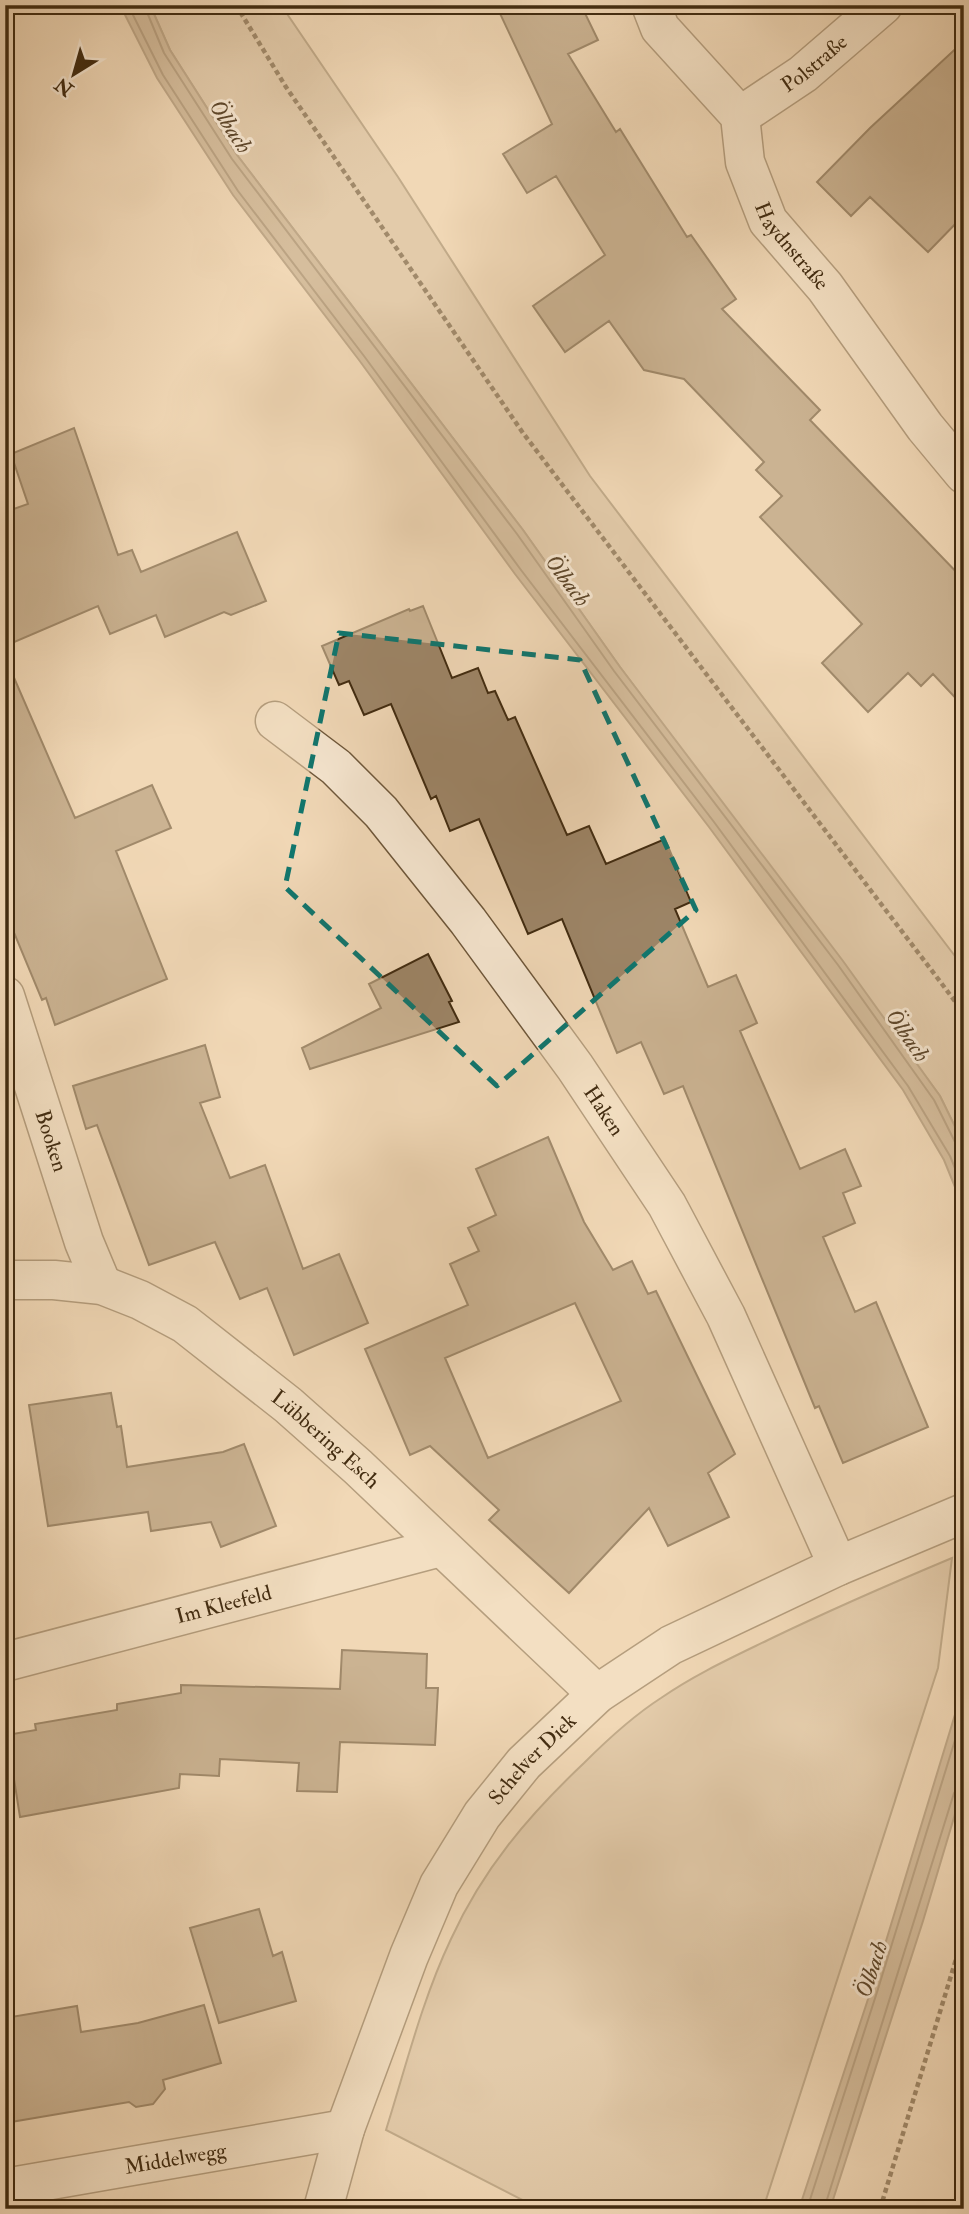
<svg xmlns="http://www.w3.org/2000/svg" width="969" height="2214" viewBox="0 0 969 2214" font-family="'IM FELL Double Pica',serif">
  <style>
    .green { fill: #d3bb9b; stroke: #8a7456; stroke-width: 2 }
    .water { fill: #b69e7f; stroke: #887053; stroke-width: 2 }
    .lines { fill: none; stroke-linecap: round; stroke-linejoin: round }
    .shore { stroke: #7c6548; stroke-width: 2 }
    .building { fill: #9d8567; stroke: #422c11; stroke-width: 2; fill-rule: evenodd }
    .minor-casing { stroke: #6e573a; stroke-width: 41 }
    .path { stroke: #422c11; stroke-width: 4.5; stroke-dasharray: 5 3.5; stroke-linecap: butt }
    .minor { stroke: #f6e6d0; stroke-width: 38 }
    .marked { fill: none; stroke: #0f766e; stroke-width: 5; stroke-dasharray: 14 9; stroke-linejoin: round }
    .labels { text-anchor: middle; stroke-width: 6; stroke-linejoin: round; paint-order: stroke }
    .street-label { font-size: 21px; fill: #422c11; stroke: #f6e6d0 }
    .water-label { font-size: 23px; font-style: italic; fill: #5f482c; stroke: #f6e6d0 }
  </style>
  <rect width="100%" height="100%" fill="#f1d8b7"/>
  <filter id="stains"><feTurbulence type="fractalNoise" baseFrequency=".00286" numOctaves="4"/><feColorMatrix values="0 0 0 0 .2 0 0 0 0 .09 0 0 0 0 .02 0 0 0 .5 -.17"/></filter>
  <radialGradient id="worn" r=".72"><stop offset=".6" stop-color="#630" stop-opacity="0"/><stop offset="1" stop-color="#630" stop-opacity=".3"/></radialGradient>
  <!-- green -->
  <path class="green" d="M 150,5 L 281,5 L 398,177 L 590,476 L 964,968 L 964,1145 L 940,1096 L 620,667 L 523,530 L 237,155 L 170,50 Z
    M 952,1558 L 938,1668 L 763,2209 L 540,2209 L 386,2130 C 406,2066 422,2000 451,1939 C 483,1869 528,1816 584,1763 C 607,1740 633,1716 661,1698 C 694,1675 731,1658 768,1640 C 828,1611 890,1584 952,1558 Z"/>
  <!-- water -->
  <path class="water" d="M 120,5 L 150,5 L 170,50 L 237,155 L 523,530 L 620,667 L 843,961 L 940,1096 L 964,1145 L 964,1209 L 944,1160 L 903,1090 L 709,827 L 515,574 L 359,360 L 233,195 L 157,78 Z
    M 964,1685 L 964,1784 L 923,1921 L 830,2209 L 799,2209 L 872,1987 Z"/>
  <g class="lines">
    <!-- shore -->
    <path class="shore" d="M 128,5 L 163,75 L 238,191 L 364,356 L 521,570 L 714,822 L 908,1086 L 950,1156 L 964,1190
      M 144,5 L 164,53 L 232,159 L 517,534 L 614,671 L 838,965 L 934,1100 L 955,1142 L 964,1146
      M 807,2209 L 878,1989 L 964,1711
      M 824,2209 L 954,1793 L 957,1789 L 964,1787"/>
  </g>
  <!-- building -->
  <path class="building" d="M 496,5 L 581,5 L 598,40 L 568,54 L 616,132 L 620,129 L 687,237 L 691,235 L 736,299 L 722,309 L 820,410 L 810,420 L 964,580 L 964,707 L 933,674 L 921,686 L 908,673 L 868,712 L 822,663 L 862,624 L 760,517 L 782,496 L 756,470 L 764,462 L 684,379 L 644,370 L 609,321 L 565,352 L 533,306 L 605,255 L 556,176 L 527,193 L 503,154 L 552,124 Z
    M 964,41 L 964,215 L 928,252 L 870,197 L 851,216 L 817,182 L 870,128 Z
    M 74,428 L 118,555 L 132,550 L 141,572 L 237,532 L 266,601 L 231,615 L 224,612 L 165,637 L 156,615 L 110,634 L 98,606 L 5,646 L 5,512 L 28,504 L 11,454 Z
    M 423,606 L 452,678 L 478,668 L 488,693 L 495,691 L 508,720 L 515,717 L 567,835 L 589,826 L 606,864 L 665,839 L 691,902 L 675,909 L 708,987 L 736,975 L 757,1023 L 740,1031 L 800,1169 L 845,1149 L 861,1186 L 843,1193 L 855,1223 L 823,1237 L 855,1312 L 876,1302 L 928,1427 L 843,1463 L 819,1406 L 815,1408 L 683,1086 L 664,1094 L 641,1042 L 617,1053 L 562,919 L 528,934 L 479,819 L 450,831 L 436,796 L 431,799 L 391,704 L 364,715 L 349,681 L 339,685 L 322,646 L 409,609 L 410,611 Z
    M 5,657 L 75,818 L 152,785 L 171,828 L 116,851 L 167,979 L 55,1025 L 46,998 L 42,1000 L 5,911 Z
    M 428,954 L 452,1001 L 449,1002 L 459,1022 L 310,1069 L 302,1048 L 381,1008 L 369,984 Z
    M 205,1045 L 220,1097 L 200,1103 L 230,1178 L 265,1165 L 303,1269 L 339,1254 L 368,1323 L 294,1355 L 267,1288 L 240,1299 L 215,1242 L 149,1265 L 97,1125 L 86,1129 L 73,1086 Z
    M 548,1137 L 584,1222 L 613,1270 L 632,1261 L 648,1294 L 656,1291 L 735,1454 L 708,1473 L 729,1517 L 668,1546 L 649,1508 L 569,1593 L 489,1520 L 499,1510 L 430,1446 L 410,1455 L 365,1349 L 468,1305 L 450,1264 L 479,1251 L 468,1228 L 496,1215 L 476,1169 ZM 575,1303 L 621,1401 L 488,1458 L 445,1358 Z
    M 111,1393 L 117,1427 L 121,1426 L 127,1467 L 223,1452 L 244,1444 L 276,1526 L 221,1547 L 211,1522 L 151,1531 L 148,1512 L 48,1526 L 29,1405 Z
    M 342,1650 L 427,1654 L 426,1688 L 438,1688 L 435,1745 L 340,1742 L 337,1792 L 297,1791 L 299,1763 L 220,1759 L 219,1776 L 180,1774 L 179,1788 L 20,1817 L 7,1735 L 36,1730 L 35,1724 L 117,1710 L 117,1704 L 181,1693 L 181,1685 L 340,1689 Z
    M 259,1909 L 273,1956 L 282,1952 L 296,2001 L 219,2023 L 190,1928 Z
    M 204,2005 L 221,2063 L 163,2080 L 165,2089 L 153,2104 L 136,2107 L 129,2102 L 5,2123 L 5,2018 L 77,2006 L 81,2032 L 138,2023 Z"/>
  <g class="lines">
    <!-- minor casing -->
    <g class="minor-casing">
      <g id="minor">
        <path id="s1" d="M 651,5 L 660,28 L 740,116 L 745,162 L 768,221 L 825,287 L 925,427 L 964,474"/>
        <path id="s2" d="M 740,116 L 803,74 L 883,5"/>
        <path id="s3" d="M 275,721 L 336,767 L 381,812 L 468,921 L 575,1067 L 667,1205 L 726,1316 L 838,1566"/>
        <path id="s4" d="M 5,996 L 84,1242 L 102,1285"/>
        <path id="s5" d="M 5,1280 L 54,1280 L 102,1285 L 140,1300 L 185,1324 L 288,1405 L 358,1467 L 597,1694"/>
        <path id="s6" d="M 5,1662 L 441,1547"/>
        <path id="s7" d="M 5,2188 L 345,2129"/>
        <path id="s8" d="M 323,2209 L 345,2129 L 409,1956 L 439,1885 L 482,1815 L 524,1763 L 597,1694 L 671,1645 L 838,1566 L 964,1513"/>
      </g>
    </g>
    <!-- path -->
    <path class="path" d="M 236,5 L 286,87 L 523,433 L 964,1013
      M 880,2209 L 964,1933"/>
    <!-- minor -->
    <use href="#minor" class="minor"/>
  </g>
  <!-- marked area -->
  <path d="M0 0H969V2214H0ZM 339,633 L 580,660 L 696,910 L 497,1086 L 285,887 Z" fill="#f1d8b7" fill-opacity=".55" fill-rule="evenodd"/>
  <path class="marked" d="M 339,633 L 580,660 L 696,910 L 497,1086 L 285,887 Z"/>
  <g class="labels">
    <!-- street labels -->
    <g class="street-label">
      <text dy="7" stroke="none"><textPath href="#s2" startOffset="91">Polstraße</textPath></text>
      <text dy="7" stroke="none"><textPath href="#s1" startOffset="287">Haydnstraße</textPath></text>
      <text dy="7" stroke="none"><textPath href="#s3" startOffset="513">Haken</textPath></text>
      <text dy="7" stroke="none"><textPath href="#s4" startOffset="152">Booken</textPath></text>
      <text dy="7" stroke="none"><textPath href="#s5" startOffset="371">Lübbering Esch</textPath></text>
      <text dy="7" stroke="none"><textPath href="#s6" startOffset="226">Im Kleefeld</textPath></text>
      <text dy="7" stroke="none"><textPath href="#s8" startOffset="502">Schelver Diek</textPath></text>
      <text dy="7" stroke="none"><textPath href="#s7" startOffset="173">Middelwegg</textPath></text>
    </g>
    <!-- water labels -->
    <g class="water-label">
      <text transform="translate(231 126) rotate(57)" y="8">Ölbach</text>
      <text transform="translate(568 580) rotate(53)" y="8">Ölbach</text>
      <text transform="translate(908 1035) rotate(55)" y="8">Ölbach</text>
      <text transform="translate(871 1969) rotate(-72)" y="8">Ölbach</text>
    </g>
  </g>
  <!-- margin -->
  <rect width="969" height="2214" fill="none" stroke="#f1d8b7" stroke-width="28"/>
  <rect x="7" y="7" width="955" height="2200" fill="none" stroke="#422c11" stroke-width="3.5"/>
  <rect x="14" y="14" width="941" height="2186" fill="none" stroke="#422c11" stroke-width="2"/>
  <!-- north arrow -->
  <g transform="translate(74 74) rotate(217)" stroke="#f6e6d0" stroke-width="5" paint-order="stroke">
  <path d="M0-5L12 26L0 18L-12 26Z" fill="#422c11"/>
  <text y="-10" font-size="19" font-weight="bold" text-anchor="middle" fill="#422c11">N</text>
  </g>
  <rect width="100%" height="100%" filter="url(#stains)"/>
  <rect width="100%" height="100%" fill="url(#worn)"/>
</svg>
